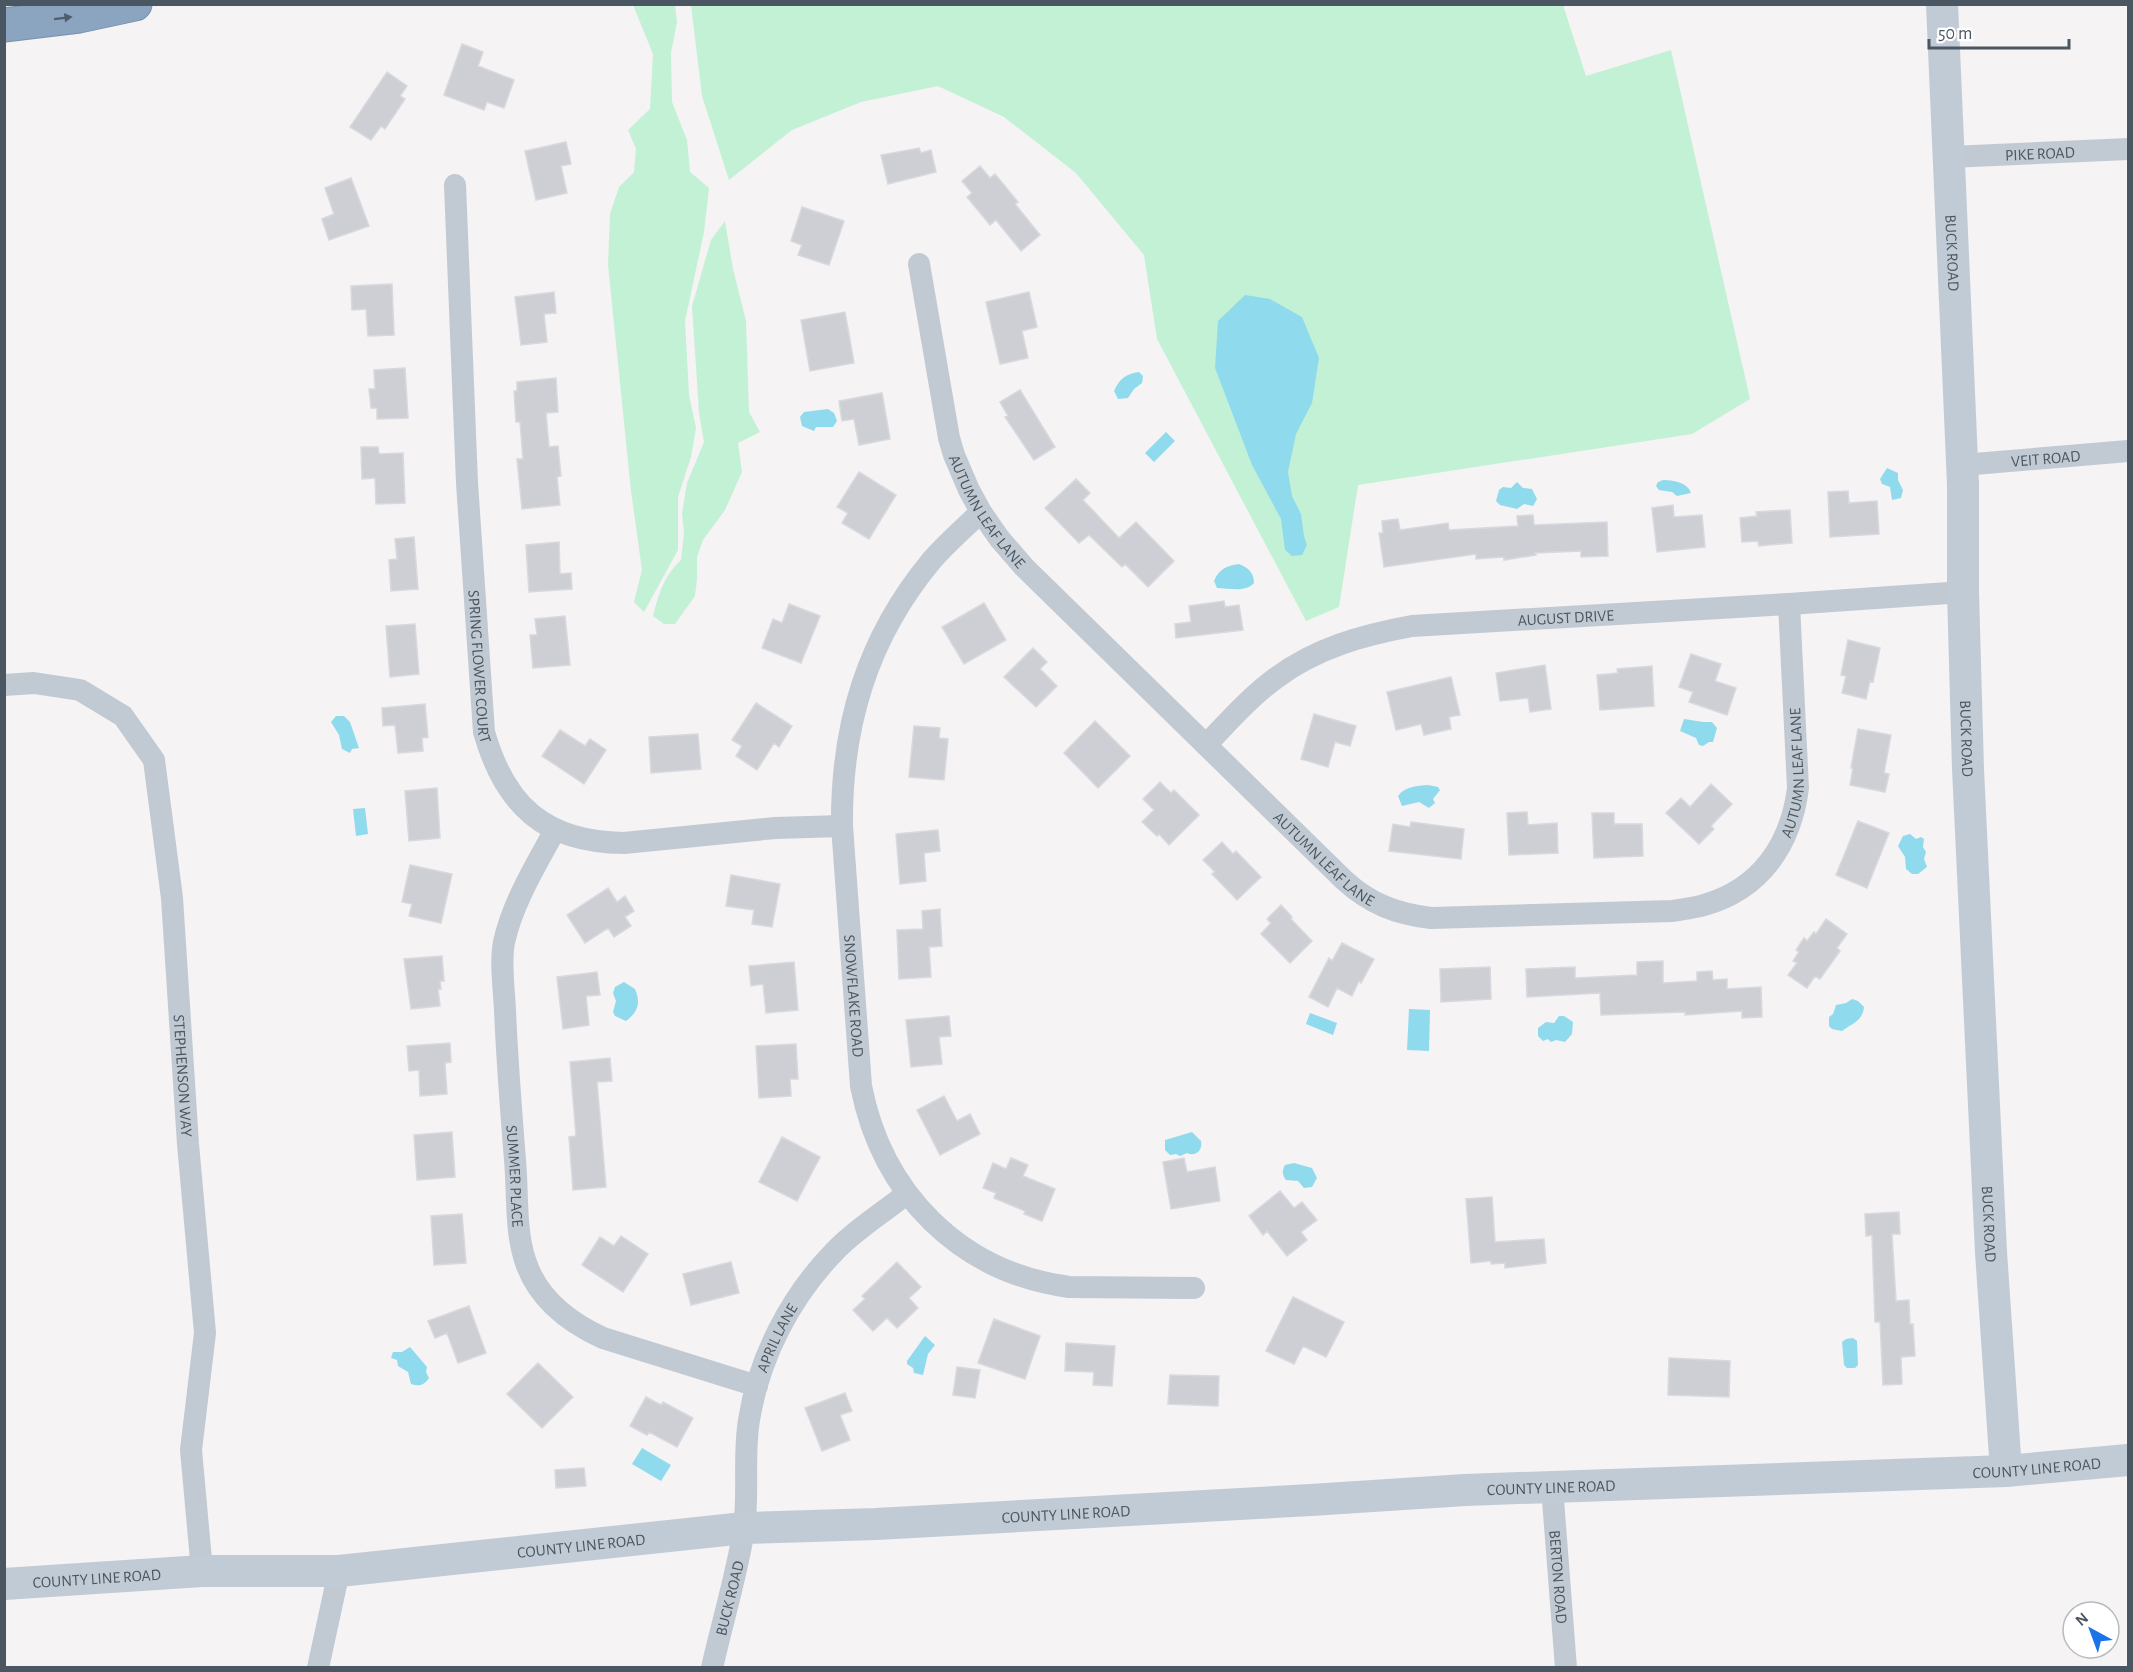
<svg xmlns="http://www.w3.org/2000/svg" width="2133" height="1672" viewBox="0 0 2133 1672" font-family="'Alegreya Sans',sans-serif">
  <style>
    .green { fill: #c3f1d5 }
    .water { fill: #90daee }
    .building { fill: #cdcfd5; stroke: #d7d9de; stroke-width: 1.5 }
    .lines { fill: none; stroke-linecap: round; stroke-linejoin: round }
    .highway-casing { stroke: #7690ad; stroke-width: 35 }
    .street { stroke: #c1cad2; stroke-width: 22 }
    .secondary { stroke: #c1cbd6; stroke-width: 32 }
    .highway { stroke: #8ba5c1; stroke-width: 33 }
    .oneway { fill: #505e6b }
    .labels { text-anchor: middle; stroke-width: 4.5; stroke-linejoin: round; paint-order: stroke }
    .street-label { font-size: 16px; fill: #4a5661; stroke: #fff }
  </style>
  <rect width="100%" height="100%" fill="#f5f3f3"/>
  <!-- green -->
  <path class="green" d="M 633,5 L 675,5 L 677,22 L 671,53 L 672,102 L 687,140 L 690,172 L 709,188 L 704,232 L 685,321 L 689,395 L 696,428 L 691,457 L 678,497 L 678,550 L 644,612 L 634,602 L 642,570 L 631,491 L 608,265 L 610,214 L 619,187 L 634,172 L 636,149 L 628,130 L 650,109 L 653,54 Z
    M 691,5 L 1563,5 L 1586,76 L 1671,50 L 1750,399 L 1692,434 L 1358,485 L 1339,607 L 1306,621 L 1157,339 L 1144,255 L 1076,173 L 1004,117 L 938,86 L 861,102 L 792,130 L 729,180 L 702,96 Z
    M 725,221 L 733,269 L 746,321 L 749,412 L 760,432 L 738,443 L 742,472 L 725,510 L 703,540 L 697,557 L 697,579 L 695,596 L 675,624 L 664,624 L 653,616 C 659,593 664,576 681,560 L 684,532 L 682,514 L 687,483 L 704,442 L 699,413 L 692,306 L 711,240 Z"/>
  <!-- water -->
  <path class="water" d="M 1245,295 L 1270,299 L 1302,317 L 1319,358 L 1312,403 L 1296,434 L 1288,472 L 1292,496 L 1301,514 L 1304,536 L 1307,545 L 1302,555 L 1292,556 L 1285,550 L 1281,519 L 1252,465 L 1215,368 L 1218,321 Z
    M 1139,372 L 1143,376 L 1142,383 L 1134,389 L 1128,398 L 1118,399 L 1114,391 C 1120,378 1126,374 1139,372 Z
    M 828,409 L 834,413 L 837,421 L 833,427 L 816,427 L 814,431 L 802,426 L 800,417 L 804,412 Z
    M 1166,432 L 1175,441 L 1154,462 L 1145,453 Z
    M 1887,468 L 1898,473 L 1898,480 L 1903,490 L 1901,498 L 1892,500 L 1890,487 L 1882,484 L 1880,479 Z
    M 1663,480 C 1674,480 1688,483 1691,493 L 1677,496 L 1672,492 L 1659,490 L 1656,486 L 1658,482 Z
    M 1517,482 L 1523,488 L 1532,489 L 1537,499 L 1533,506 L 1524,504 L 1517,509 L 1500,505 L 1496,501 L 1499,490 L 1503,487 L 1511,488 Z
    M 1239,564 C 1248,568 1254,572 1254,583 C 1245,593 1229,588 1217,588 L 1214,581 C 1219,569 1226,566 1239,564 Z
    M 336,716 L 344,716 L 350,722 L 359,748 L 352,749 L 350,753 L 342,749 L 339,735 L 331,722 Z
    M 1684,719 L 1703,722 L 1712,722 L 1717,728 L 1713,742 L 1709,742 L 1703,746 L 1699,745 L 1696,738 L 1680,731 Z
    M 1428,785 L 1438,787 L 1440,790 L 1433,799 L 1435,803 L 1429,808 L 1419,802 L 1402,806 L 1398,796 C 1405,786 1417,786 1428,785 Z
    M 365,808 L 368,834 L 356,836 L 353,809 Z
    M 1910,834 L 1916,839 L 1921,837 L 1924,839 L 1923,847 L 1926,852 L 1924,859 L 1927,867 L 1918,874 L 1912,874 L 1906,869 L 1905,857 L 1898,846 L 1903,836 Z
    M 624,982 L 635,989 C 641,1003 638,1012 626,1021 L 615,1016 L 613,1012 L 616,1001 L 613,993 L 615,987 Z
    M 1852,999 L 1858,1001 L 1864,1007 C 1863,1021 1851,1024 1842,1031 L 1832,1029 L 1829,1026 L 1829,1017 L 1833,1014 L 1836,1005 L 1846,1003 Z
    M 1409,1009 L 1430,1010 L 1429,1051 L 1407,1050 Z
    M 1310,1013 L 1337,1023 L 1333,1035 L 1306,1024 Z
    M 1559,1016 L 1564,1016 L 1573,1022 L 1572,1034 L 1565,1042 L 1556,1040 L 1551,1042 L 1548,1039 L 1543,1041 L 1538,1036 L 1538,1028 L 1546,1022 L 1554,1023 Z
    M 1192,1132 L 1201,1141 C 1203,1151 1195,1157 1187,1153 L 1180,1156 L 1176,1154 L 1170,1155 L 1165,1150 L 1165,1140 Z
    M 1294,1163 L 1312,1168 L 1317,1178 L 1312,1187 L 1304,1188 L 1298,1181 L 1286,1180 C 1282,1175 1282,1170 1285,1165 Z
    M 925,1336 L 935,1345 L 928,1354 L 923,1375 L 914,1373 L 913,1368 L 907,1364 L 907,1361 Z
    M 1853,1338 L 1857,1341 L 1858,1365 L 1855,1368 L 1847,1368 L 1844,1365 L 1842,1342 L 1846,1339 Z
    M 410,1347 L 427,1367 L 426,1372 L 429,1378 C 424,1385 420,1387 411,1384 L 408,1372 L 398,1366 L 397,1360 L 391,1358 L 393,1352 L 402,1352 Z
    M 642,1448 L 671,1465 L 661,1481 L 632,1464 Z"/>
  <!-- building -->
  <path class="building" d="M 462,44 L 483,52 L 478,66 L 514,80 L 504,108 L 487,102 L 484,110 L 444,95 Z
    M 387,72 L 407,86 L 400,96 L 405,99 L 385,129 L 381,126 L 371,140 L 350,127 Z
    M 566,142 L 571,164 L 561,166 L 567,193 L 536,200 L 525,151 Z
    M 919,148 L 921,153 L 931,150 L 936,172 L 888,184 L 881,155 Z
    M 980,166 L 990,178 L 995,174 L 1018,202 L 1015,204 L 1040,235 L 1021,251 L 996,220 L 990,225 L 967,197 L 972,193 L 962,181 Z
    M 351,178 L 369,226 L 329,240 L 322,219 L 334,214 L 325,188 Z
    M 802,207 L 844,221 L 829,265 L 798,255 L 802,245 L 791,241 Z
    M 392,284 L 394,335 L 368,336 L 366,309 L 352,310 L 351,286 Z
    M 554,292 L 556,313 L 544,314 L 547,342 L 521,345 L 515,297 Z
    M 1029,292 L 1037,327 L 1022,331 L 1028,358 L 1000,364 L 986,302 Z
    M 845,312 L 854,363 L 810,371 L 801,320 Z
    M 405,368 L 408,418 L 377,419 L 377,408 L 371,408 L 369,389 L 375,389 L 374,370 Z
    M 556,378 L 558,412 L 546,413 L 549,447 L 558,446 L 561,476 L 557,477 L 560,505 L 522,509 L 517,459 L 523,459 L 520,422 L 516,422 L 514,391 L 517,391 L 517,382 Z
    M 1020,390 L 1055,447 L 1034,460 L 1005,417 L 1008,416 L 1000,402 Z
    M 882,393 L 890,439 L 859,445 L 854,419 L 842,421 L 839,401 Z
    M 361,447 L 378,447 L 379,454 L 403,453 L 405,503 L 376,504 L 375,478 L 362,479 Z
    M 859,472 L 896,495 L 869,539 L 842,523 L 848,513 L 837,507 Z
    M 1076,479 L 1090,493 L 1083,500 L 1119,538 L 1136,522 L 1174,561 L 1148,587 L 1125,564 L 1122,567 L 1089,535 L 1079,543 L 1045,508 Z
    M 1848,491 L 1849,503 L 1877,501 L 1879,534 L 1830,537 L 1828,492 Z
    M 1673,505 L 1674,517 L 1702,515 L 1705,547 L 1657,552 L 1652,508 Z
    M 1790,510 L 1792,543 L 1759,546 L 1758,541 L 1742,542 L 1740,518 L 1757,516 L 1756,512 Z
    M 1533,515 L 1534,525 L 1607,522 L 1608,556 L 1581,557 L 1581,551 L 1535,553 L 1536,555 L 1504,560 L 1504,557 L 1476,559 L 1476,554 L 1384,567 L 1379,533 L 1383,533 L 1382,521 L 1398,519 L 1400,530 L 1448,523 L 1449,530 L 1518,526 L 1517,516 Z
    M 414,537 L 418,589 L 391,591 L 389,560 L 397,559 L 395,539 Z
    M 559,542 L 560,574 L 571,573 L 572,589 L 529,592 L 526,545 Z
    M 1224,601 L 1225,607 L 1239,605 L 1243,630 L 1176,638 L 1175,624 L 1191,622 L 1189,606 Z
    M 984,603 L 1006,640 L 964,664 L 942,627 Z
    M 789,604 L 820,616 L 801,663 L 762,648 L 773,619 L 782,623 Z
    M 565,616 L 570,665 L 533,668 L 530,635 L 537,635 L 535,619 Z
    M 415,624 L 419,674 L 390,677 L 386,626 Z
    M 1848,640 L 1880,648 L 1873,682 L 1870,681 L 1866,699 L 1842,693 L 1846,676 L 1841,675 Z
    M 1033,648 L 1047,662 L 1040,669 L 1057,686 L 1036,707 L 1004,677 Z
    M 1691,654 L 1721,664 L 1715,681 L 1736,688 L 1727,715 L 1689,702 L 1693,692 L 1679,687 Z
    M 1545,665 L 1551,709 L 1530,712 L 1528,698 L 1500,701 L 1496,673 Z
    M 1652,666 L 1654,706 L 1600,710 L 1597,675 L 1618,673 L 1617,669 Z
    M 1451,677 L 1460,715 L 1449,717 L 1451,729 L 1424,735 L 1421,724 L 1396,730 L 1387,692 Z
    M 756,703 L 792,726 L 779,747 L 774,743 L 757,770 L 736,756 L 742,746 L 732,740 Z
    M 425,704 L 428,737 L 422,738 L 423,751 L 398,753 L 395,725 L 383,726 L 382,708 Z
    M 1314,714 L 1356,726 L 1350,746 L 1335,742 L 1328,767 L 1301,759 Z
    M 1095,721 L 1130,756 L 1098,788 L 1064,753 Z
    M 914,726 L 940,728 L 939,738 L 948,739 L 944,780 L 909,777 Z
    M 1858,729 L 1891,735 L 1884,773 L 1889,774 L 1885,792 L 1850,785 L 1853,768 L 1851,768 Z
    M 560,730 L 585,746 L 590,739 L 606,750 L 584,784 L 542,756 Z
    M 698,734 L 701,769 L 651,773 L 649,737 Z
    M 1160,782 L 1171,793 L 1174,790 L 1199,815 L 1169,845 L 1159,834 L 1157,836 L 1142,822 L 1154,810 L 1143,799 Z
    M 1711,784 L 1732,804 L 1711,826 L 1714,829 L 1699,844 L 1666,813 L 1681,798 L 1690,807 Z
    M 437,788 L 440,838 L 409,841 L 405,791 Z
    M 1527,812 L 1528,825 L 1557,823 L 1558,853 L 1509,855 L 1507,813 Z
    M 1592,813 L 1614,813 L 1614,824 L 1642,824 L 1643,856 L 1594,858 Z
    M 1858,821 L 1889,833 L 1867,888 L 1836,875 Z
    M 1411,822 L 1464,829 L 1461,859 L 1389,851 L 1393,824 L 1410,827 Z
    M 938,830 L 940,851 L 924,853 L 926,881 L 900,884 L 896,834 Z
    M 1222,842 L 1233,854 L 1236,851 L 1261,877 L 1237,900 L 1212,874 L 1215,872 L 1203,860 Z
    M 410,865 L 452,874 L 441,923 L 409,916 L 412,904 L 402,902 Z
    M 731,875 L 780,884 L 772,927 L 752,924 L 754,910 L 726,906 Z
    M 608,888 L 617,902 L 625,896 L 634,911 L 625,917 L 631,926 L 614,937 L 608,928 L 585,943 L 567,915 Z
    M 1281,905 L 1292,917 L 1291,919 L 1312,941 L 1290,963 L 1261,934 L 1271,923 L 1267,919 Z
    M 940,909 L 942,946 L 929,947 L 931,977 L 899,979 L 897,930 L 923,929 L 922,911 Z
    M 1826,919 L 1847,934 L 1837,948 L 1840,951 L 1820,979 L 1815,976 L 1807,988 L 1788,975 L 1797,963 L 1793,961 L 1799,952 L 1796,950 L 1804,938 L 1807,941 L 1814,932 L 1816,934 Z
    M 1342,943 L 1374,959 L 1361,983 L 1359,981 L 1352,996 L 1337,988 L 1328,1007 L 1309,997 L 1329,958 L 1332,961 Z
    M 442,956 L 444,981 L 440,981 L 441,989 L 438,989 L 440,1006 L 411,1009 L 404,959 Z
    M 1663,961 L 1663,983 L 1697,981 L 1697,972 L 1712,971 L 1713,980 L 1727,979 L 1727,989 L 1761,987 L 1762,1017 L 1742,1018 L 1742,1011 L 1685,1015 L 1685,1012 L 1601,1015 L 1600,993 L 1527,997 L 1526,969 L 1575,967 L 1575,978 L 1637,975 L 1637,962 Z
    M 794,962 L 798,1010 L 766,1013 L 763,984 L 751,986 L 749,966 Z
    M 1490,967 L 1491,999 L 1441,1002 L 1440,969 Z
    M 597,972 L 600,995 L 586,996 L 589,1025 L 563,1029 L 557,977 Z
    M 949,1016 L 951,1036 L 939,1037 L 942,1064 L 911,1067 L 906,1020 Z
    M 450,1043 L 451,1062 L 445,1063 L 447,1094 L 420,1096 L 419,1070 L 409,1071 L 407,1046 Z
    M 796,1044 L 798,1079 L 790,1079 L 791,1096 L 759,1098 L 756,1046 Z
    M 610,1058 L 612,1081 L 597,1082 L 606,1187 L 573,1190 L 569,1137 L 576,1136 L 570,1062 Z
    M 944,1096 L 957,1121 L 970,1114 L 980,1134 L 940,1155 L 917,1110 Z
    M 452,1132 L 455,1177 L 417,1180 L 414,1135 Z
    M 782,1137 L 820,1157 L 797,1201 L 759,1182 Z
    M 1011,1158 L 1028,1165 L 1023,1176 L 1055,1189 L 1042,1221 L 1024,1214 L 1025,1211 L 994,1198 L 996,1193 L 983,1188 L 993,1163 L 1006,1169 Z
    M 1184,1158 L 1187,1172 L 1215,1167 L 1220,1201 L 1171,1209 L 1163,1162 Z
    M 1280,1191 L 1294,1208 L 1302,1202 L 1317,1220 L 1301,1232 L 1307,1240 L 1287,1256 L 1267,1231 L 1263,1235 L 1249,1216 Z
    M 1492,1197 L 1495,1242 L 1544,1239 L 1546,1263 L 1505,1268 L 1505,1263 L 1491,1264 L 1491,1261 L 1471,1263 L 1466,1199 Z
    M 1899,1212 L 1900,1234 L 1892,1234 L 1896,1301 L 1909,1300 L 1910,1324 L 1913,1324 L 1915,1356 L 1901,1357 L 1902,1384 L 1883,1385 L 1880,1322 L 1875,1322 L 1872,1235 L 1866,1236 L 1865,1214 Z
    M 462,1214 L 466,1263 L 434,1265 L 431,1216 Z
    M 621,1236 L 648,1254 L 623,1292 L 582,1265 L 600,1237 L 614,1246 Z
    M 731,1262 L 739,1293 L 691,1305 L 683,1274 Z
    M 897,1262 L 921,1287 L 909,1298 L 918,1308 L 897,1328 L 887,1318 L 873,1331 L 853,1310 L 865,1299 L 862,1296 Z
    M 1293,1297 L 1344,1322 L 1326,1357 L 1303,1346 L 1294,1364 L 1266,1351 Z
    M 469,1306 L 486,1353 L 458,1363 L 447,1333 L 435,1338 L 428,1321 Z
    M 994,1319 L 1040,1336 L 1025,1379 L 978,1363 Z
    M 1066,1343 L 1115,1346 L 1112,1386 L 1093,1385 L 1094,1372 L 1065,1371 Z
    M 1669,1358 L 1730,1361 L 1729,1397 L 1668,1395 Z
    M 538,1363 L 573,1397 L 542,1428 L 507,1394 Z
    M 957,1367 L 980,1370 L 975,1398 L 953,1395 Z
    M 1170,1375 L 1219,1376 L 1218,1406 L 1168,1404 Z
    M 845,1393 L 852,1411 L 840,1415 L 850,1440 L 822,1451 L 805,1408 Z
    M 646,1397 L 661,1405 L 663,1402 L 693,1418 L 677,1447 L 649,1432 L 647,1435 L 630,1426 Z
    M 584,1468 L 586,1486 L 556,1488 L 555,1470 Z"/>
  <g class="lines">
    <!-- highway casing -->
    <g class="highway-casing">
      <path id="highway" d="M 4,25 L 79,16 L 135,4"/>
    </g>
    <!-- street -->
    <g class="street">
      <path id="s1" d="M 1950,157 L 2128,149"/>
      <path id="s2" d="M 455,185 L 467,483 L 484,732 C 505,806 545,842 624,843 L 775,828 L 842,826"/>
      <path id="s3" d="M 919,264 L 949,438 L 954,455 L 969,490 L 981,512 L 999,538 L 1024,567 L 1344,880 C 1370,904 1397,914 1431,918 L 1672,911 C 1683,909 1694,908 1704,905 C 1761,889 1791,844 1798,788 L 1789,604"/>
      <path id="s4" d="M 1962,465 L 2128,451"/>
      <path id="s5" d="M 981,512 C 964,528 947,543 932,560 C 867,638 841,726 842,826 L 861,1086 C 882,1193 959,1272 1069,1287 L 1194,1288"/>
      <path id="s6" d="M 4,685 L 34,683 L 80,690 L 123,716 L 154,760 L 172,898 L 188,1144 L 205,1333 L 191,1450 L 202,1571"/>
      <path id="s7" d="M 1206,745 C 1228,722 1250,697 1276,678 C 1316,648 1363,635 1412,626 L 1789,604 L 1963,592"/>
      <path id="s8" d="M 555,830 C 536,865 513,902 504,942 C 500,963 504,988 505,1010 C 507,1060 511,1110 515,1160 C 518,1193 515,1229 525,1260 C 537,1298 568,1322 603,1338 L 757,1386"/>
      <path id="s9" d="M 1552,1487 L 1566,1668"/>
      <path d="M 318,1668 L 339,1571"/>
      <path id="s10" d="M 712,1668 C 722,1623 737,1574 744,1529 C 749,1493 743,1456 749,1420 C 759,1357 791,1296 835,1251 C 856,1229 883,1213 906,1194"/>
    </g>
    <!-- secondary -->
    <g class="secondary">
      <path id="s11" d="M 1942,4 L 1963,484 L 1963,592 L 1968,769 L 1991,1252 L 2006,1471"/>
      <path id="s12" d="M 4,1584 L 202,1571 L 339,1571 L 744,1528 L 876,1524 L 1311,1500 L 1465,1490 L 2006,1471 L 2128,1460"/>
    </g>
    <!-- highway -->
    <use href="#highway" class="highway"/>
  </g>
  <!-- one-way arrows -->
  <defs><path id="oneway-solid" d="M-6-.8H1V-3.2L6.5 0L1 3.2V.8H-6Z" transform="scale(1.5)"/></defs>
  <use class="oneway" href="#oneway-solid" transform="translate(63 18) rotate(-7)"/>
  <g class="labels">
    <!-- street labels -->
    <g class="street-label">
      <text dy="6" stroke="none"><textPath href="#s1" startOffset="90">PIKE ROAD</textPath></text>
      <text dy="6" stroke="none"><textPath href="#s11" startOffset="249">BUCK ROAD</textPath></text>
      <text dy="6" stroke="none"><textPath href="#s4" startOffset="84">VEIT ROAD</textPath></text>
      <text dy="6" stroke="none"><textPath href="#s3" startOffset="260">AUTUMN LEAF LANE</textPath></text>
      <text dy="6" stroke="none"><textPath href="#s7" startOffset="398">AUGUST DRIVE</textPath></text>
      <text dy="6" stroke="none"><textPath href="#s2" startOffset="482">SPRING FLOWER COURT</textPath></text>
      <text dy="6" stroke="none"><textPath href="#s11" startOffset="735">BUCK ROAD</textPath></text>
      <text dy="6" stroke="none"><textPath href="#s3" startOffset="1320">AUTUMN LEAF LANE</textPath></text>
      <text dy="6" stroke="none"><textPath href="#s3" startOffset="746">AUTUMN LEAF LANE</textPath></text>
      <text dy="6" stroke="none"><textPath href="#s5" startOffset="526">SNOWFLAKE ROAD</textPath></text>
      <text dy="6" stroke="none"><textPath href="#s6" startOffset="498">STEPHENSON WAY</textPath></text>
      <text dy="6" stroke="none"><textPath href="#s8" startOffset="358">SUMMER PLACE</textPath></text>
      <text dy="6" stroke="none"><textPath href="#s11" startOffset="1221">BUCK ROAD</textPath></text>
      <text dy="6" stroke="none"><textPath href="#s10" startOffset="339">APRIL LANE</textPath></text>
      <text dy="6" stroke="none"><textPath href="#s12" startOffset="2037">COUNTY LINE ROAD</textPath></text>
      <text dy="6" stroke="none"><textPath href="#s12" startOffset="1551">COUNTY LINE ROAD</textPath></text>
      <text dy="6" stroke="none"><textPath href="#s12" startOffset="1065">COUNTY LINE ROAD</textPath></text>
      <text dy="6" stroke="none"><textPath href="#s12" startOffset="579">COUNTY LINE ROAD</textPath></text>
      <text dy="6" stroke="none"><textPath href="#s9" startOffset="90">BERTON ROAD</textPath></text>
      <text dy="6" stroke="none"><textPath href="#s12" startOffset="93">COUNTY LINE ROAD</textPath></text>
      <text dy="6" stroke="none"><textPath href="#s10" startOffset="72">BUCK ROAD</textPath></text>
    </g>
  </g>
  <!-- border -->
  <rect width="2133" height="1672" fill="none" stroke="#4a5661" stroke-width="12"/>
  <!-- north arrow -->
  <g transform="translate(2091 1630) rotate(319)"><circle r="28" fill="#ffffff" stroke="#b7bbc0" stroke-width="1.5"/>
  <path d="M0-4.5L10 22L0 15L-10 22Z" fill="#1a73e8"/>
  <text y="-9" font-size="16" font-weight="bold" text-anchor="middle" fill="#4a5661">N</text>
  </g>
  <!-- scale -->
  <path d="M1929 39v9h140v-9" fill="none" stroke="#4a5661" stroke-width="3"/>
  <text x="1938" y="39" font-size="18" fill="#4a5661" stroke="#ffffff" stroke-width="4.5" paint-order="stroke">50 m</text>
</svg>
